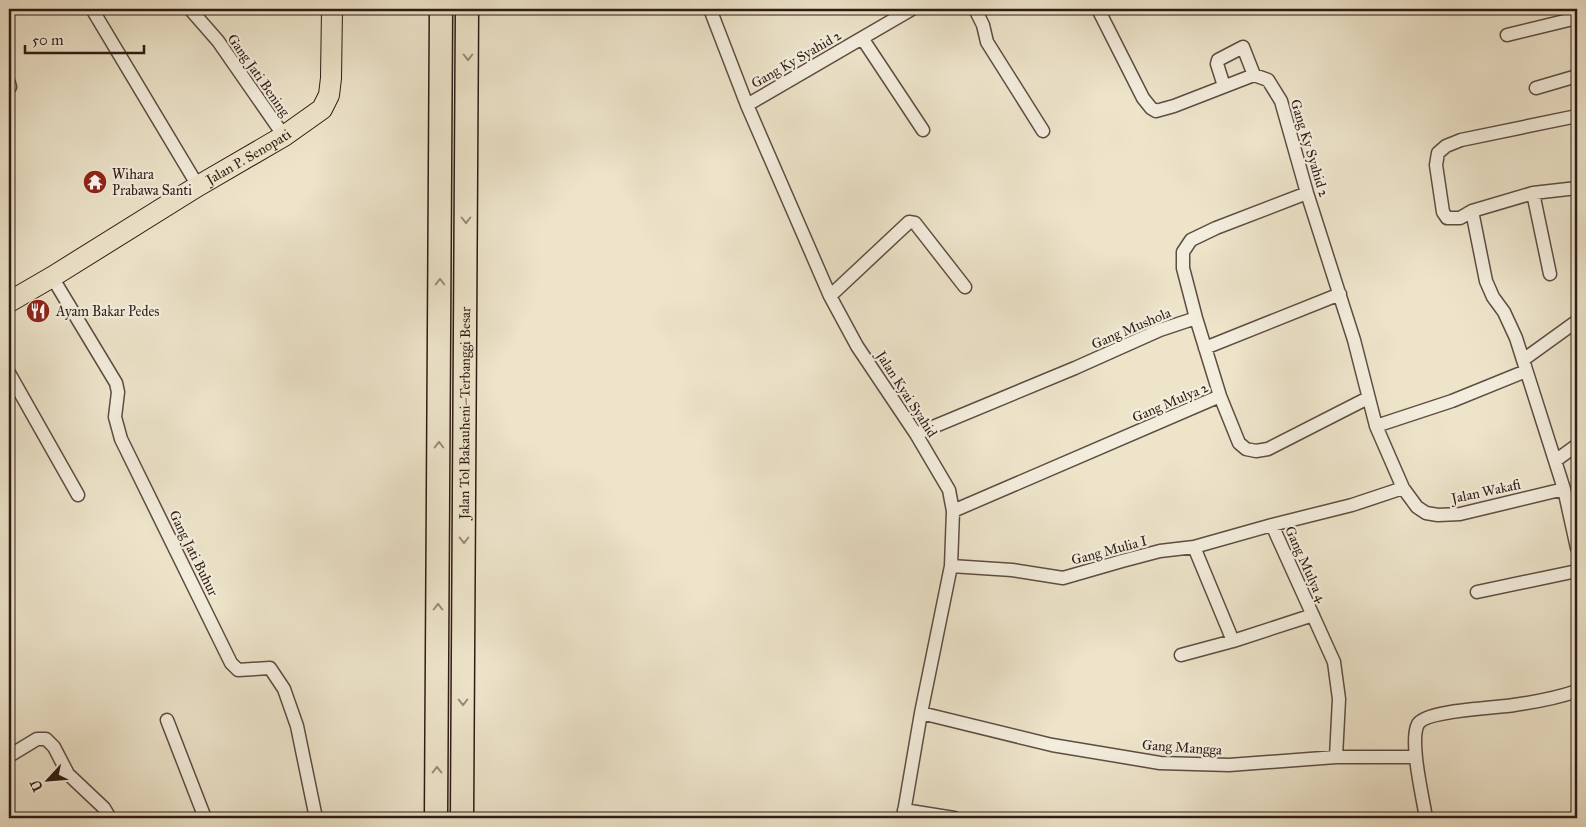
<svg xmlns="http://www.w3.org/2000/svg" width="1586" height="827" viewBox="0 0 1586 827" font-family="'IM FELL Great Primer',serif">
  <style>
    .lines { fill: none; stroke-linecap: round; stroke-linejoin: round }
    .street-casing { stroke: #5e4d42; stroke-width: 15 }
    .primary-casing { stroke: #2e1b14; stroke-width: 22 }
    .highway-casing { stroke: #2e1b14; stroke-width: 25 }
    .street { stroke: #f3eddd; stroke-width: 12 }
    .primary { stroke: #ede4ca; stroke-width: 20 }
    .highway { stroke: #ede4ca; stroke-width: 22 }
    .oneway { stroke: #978a78 }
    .labels { text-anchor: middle; stroke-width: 4.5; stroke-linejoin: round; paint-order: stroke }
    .street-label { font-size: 14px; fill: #2e1b14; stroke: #f3eddd }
    .poi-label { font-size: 14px; fill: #2e1b14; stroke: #f3eddd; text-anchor: start }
  </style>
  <rect width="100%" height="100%" fill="#ede4ca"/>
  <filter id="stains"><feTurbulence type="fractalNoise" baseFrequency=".004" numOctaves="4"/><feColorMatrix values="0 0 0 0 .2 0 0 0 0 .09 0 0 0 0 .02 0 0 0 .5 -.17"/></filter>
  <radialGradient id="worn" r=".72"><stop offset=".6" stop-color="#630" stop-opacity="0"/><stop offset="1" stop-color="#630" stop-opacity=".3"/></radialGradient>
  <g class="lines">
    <!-- street casing -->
    <g class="street-casing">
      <path id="street" d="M 92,9 L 198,186
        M 190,9 L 218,41 L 284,136
        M 710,9 L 747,105 L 830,296 L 857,346 L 916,434 L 949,490 L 953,511 L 951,566 L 921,713 L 903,818
        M 975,9 L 983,25 L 987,42 L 1043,131
        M 1098,9 L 1143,98 L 1151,108 L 1156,111 L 1174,106 L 1254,75 L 1268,80 L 1281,101 L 1307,193 L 1354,340 L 1376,426 L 1403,488 L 1417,507 L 1426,513 L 1438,515 L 1460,514 L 1564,489
        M 1507,35 L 1577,18
        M 862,38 L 923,130
        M 9,83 L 10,87
        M 1224,86 L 1217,64 L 1218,60 L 1243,47 L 1254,75
        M 1536,88 L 1577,76
        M 747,105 L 912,9
        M 1577,116 L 1461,140 L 1446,146 L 1438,153 L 1436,165 L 1443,212 L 1447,218 L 1460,218 L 1472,211 L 1533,193 L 1577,188
        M 1307,193 L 1216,228 L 1191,240 L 1183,252 L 1183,268 L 1196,318 L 1220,396 L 1239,443 L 1246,449 L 1256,451 L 1268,449 L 1368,398
        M 1533,193 L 1550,274
        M 1472,211 L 1486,281 L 1493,297 L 1504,312 L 1516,338 L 1564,489 L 1577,548
        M 52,277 L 116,383 L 118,392 L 115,417 L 121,439 L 231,663 L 238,670 L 270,668 L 284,689 L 297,726 L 316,818
        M 830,296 L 909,222 L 915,223 L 965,287
        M 1205,348 L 1340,294
        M 1523,360 L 1577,321
        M 9,373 L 78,495
        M 1376,426 L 1452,401 L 1526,371
        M 916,434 L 1075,368 L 1160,330 L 1196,318
        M 1555,461 L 1577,445
        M 953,511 L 1220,396
        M 1272,525 L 1334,662 L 1339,699 L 1336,757
        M 1194,547 L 1233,641
        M 951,566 L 1012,570 L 1063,578 L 1122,561 L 1160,551 L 1194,547 L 1272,525 L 1352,505 L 1403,488
        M 1477,592 L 1577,571
        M 1181,655 L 1233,641 L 1313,615
        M 921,713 L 1052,745 L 1160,763 L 1229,765 L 1336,757 L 1416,757
        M 167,720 L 205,818
        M 9,756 L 37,739 L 46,739 L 54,747 L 68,774 L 104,808 L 110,818
        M 904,810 L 954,818
        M 1426,818 C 1423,798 1409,741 1418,724 C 1426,710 1496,708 1514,705 C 1535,702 1557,698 1577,691"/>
    </g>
    <!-- primary casing -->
    <g class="primary-casing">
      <g id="primary">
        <path id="s1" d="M 9,302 L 52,277 L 198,186 L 284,136 L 322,109 L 329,95 L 331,78 L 332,9"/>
      </g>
    </g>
    <!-- highway casing -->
    <g class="highway-casing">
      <g id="highway">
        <path d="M 436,818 L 441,9"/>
        <path id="s2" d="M 462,818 L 467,9"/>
      </g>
    </g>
    <!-- street -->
    <use href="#street" class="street"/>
    <!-- primary -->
    <use href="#primary" class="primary"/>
    <!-- highway -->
    <use href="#highway" class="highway"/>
  </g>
  <!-- one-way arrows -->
  <defs><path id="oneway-chevron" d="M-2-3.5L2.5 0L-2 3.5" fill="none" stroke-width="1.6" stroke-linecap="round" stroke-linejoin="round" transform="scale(1.25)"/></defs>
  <g class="oneway">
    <use href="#oneway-chevron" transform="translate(468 57) rotate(90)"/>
    <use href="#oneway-chevron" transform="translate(466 220) rotate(90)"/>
    <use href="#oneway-chevron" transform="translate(440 282) rotate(-90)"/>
    <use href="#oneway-chevron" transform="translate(439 445) rotate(-90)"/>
    <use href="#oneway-chevron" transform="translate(464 540) rotate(90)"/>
    <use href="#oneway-chevron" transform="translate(438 607) rotate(-90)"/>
    <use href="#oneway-chevron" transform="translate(463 702) rotate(90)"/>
    <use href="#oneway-chevron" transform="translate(437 770) rotate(-90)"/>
  </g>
  <!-- icons -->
  <defs>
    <g id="temple-disc" transform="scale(1.25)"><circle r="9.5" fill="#8f2418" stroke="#f3eddd"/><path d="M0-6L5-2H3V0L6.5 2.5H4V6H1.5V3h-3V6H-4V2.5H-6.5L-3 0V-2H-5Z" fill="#fff"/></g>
    <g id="restaurant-disc" transform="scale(1.25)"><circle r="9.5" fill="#8f2418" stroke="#f3eddd"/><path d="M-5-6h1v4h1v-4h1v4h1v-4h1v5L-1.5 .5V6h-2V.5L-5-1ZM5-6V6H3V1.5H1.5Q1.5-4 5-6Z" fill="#fff"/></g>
  </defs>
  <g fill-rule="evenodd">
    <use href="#temple-disc" x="95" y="182"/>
    <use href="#restaurant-disc" x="38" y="311"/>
  </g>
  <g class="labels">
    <!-- street labels -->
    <g class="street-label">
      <text transform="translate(796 59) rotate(-30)" y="5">Gang Ky Syahid 2</text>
      <text transform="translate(259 75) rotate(55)" y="5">Gang Jati Bening</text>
      <text transform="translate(1310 148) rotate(73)" y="5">Gang Ky Syahid 2</text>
      <text dy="5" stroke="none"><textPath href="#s1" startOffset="280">Jalan P. Senopati</textPath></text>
      <text transform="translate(1131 328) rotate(-23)" y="5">Gang Mushola</text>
      <text transform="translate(907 394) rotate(57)" y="5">Jalan Kyai Syahid</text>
      <text transform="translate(1170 402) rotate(-23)" y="5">Gang Mulya 2</text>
      <text dy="5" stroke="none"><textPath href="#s2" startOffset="405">Jalan Tol Bakauheni–Terbanggi Besar</textPath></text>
      <text transform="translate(1486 491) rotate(-12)" y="5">Jalan Wakafi</text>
      <text transform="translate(1109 550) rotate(-15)" y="5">Gang Mulia I</text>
      <text transform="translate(194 553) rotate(64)" y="5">Gang Jati Buhur</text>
      <text transform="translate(1306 564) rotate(66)" y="5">Gang Mulya 4</text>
      <text transform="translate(1182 747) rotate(4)" y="5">Gang Mangga</text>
    </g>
    <!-- poi labels -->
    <g class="poi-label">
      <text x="112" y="179">Wihara<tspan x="112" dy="16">Prabawa Santi</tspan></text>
      <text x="56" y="316">Ayam Bakar Pedes</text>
    </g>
  </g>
  <!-- margin -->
  <rect width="1586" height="827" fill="none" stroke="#ede4ca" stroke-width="30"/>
  <rect x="10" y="10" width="1566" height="807" fill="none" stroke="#2e1b14" stroke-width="2.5"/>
  <rect x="15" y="15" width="1556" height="797" fill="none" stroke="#2e1b14"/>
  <!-- north arrow -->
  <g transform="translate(48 780) rotate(244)" stroke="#f3eddd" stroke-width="4" paint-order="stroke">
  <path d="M0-4L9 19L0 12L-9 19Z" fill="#2e1b14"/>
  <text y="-8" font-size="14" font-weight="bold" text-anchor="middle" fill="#2e1b14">U</text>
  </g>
  <!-- scale -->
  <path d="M25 45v8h119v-8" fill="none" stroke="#2e1b14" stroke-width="2.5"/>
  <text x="32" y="45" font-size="15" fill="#2e1b14" stroke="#f3eddd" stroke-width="4" paint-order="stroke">50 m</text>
  <rect width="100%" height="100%" filter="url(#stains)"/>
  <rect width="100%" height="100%" fill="url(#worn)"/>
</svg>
